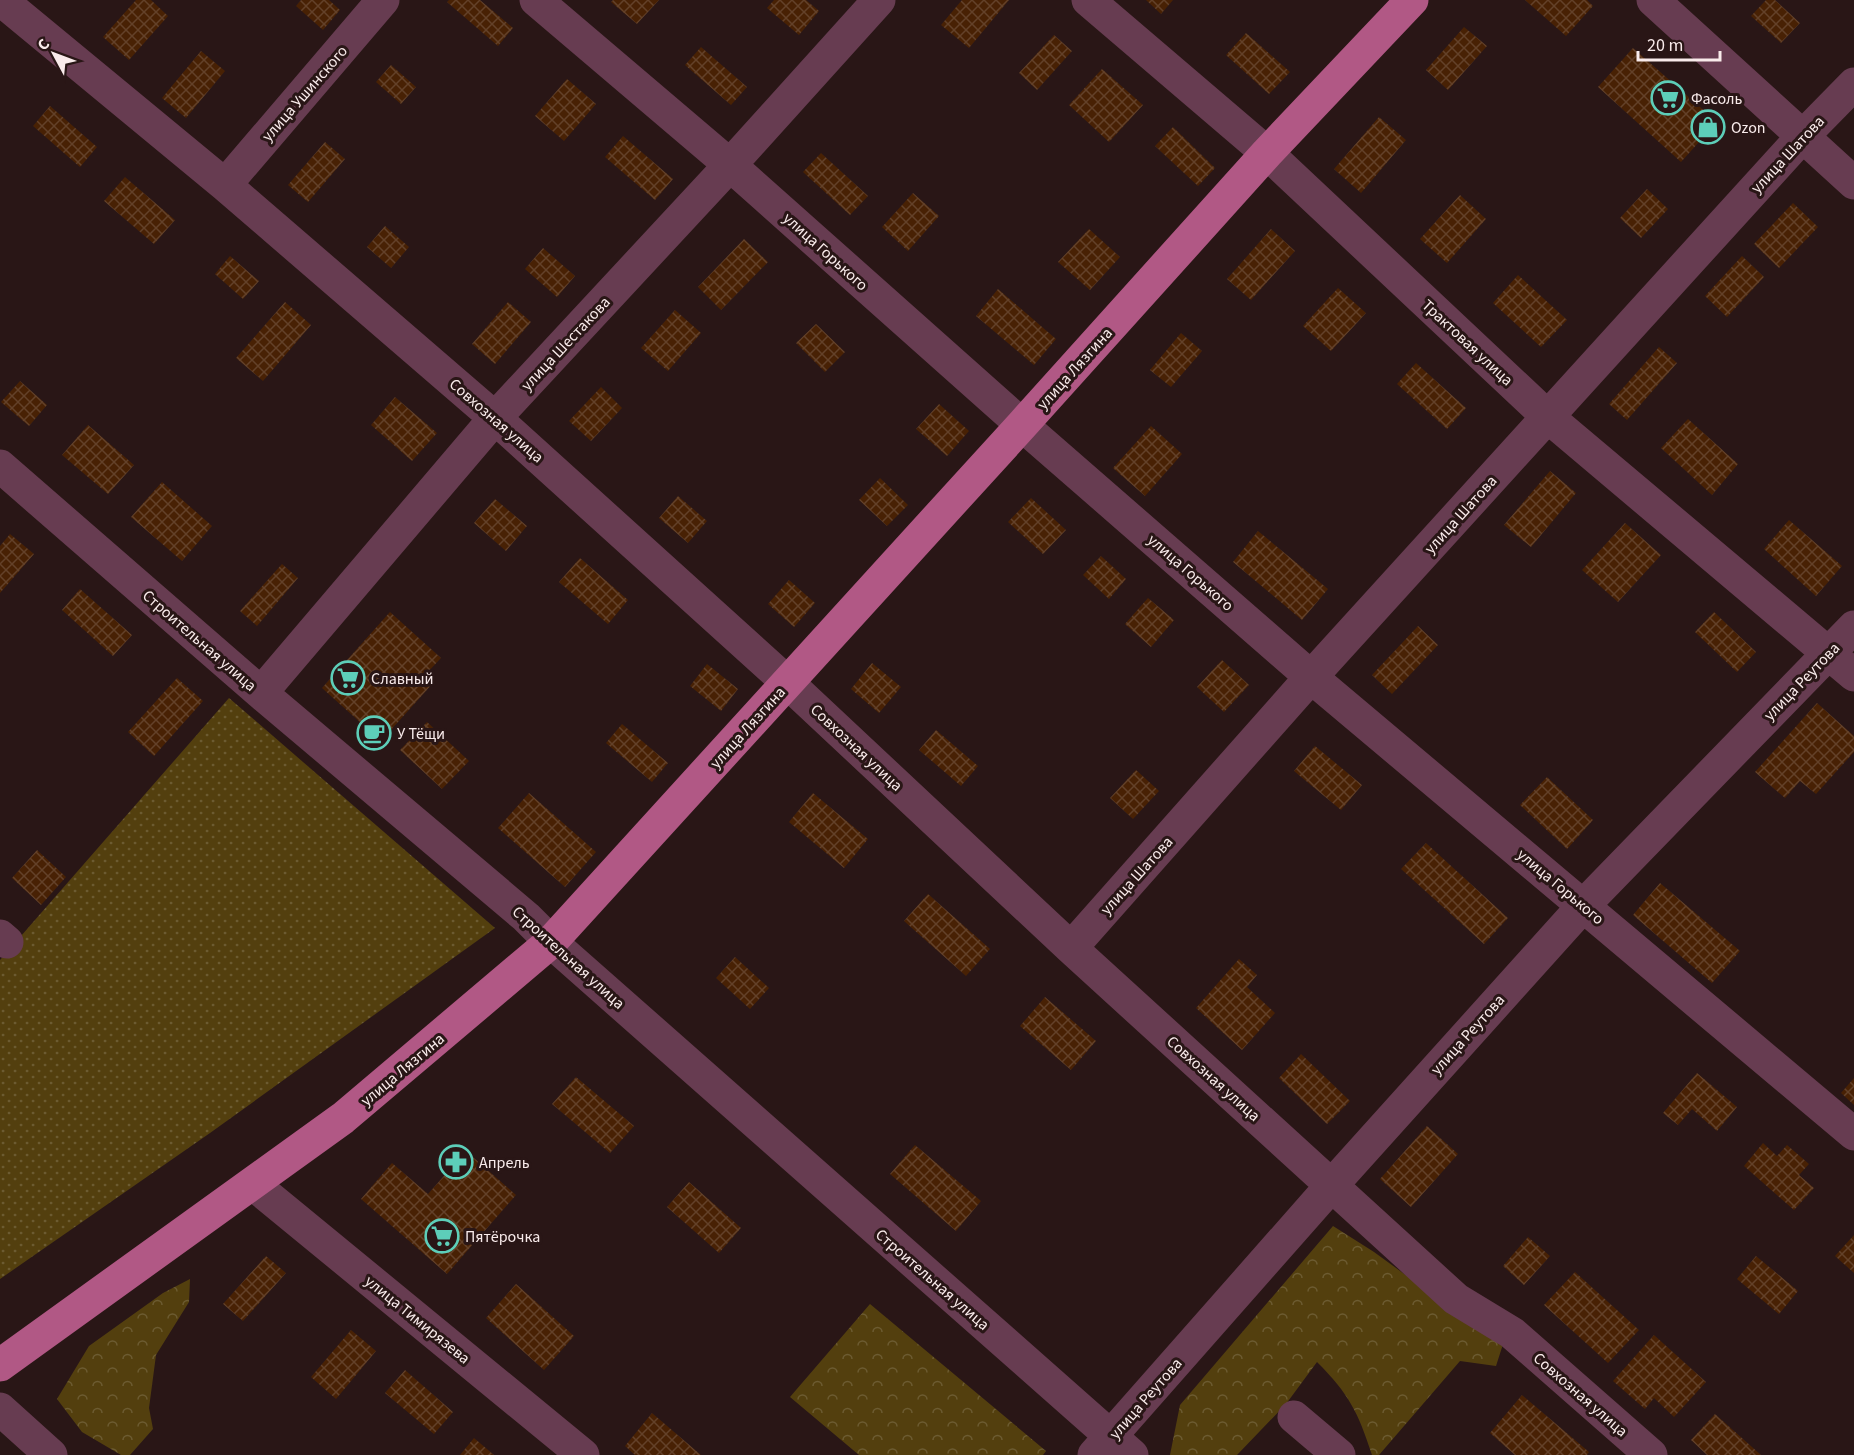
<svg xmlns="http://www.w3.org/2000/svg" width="1854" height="1455" viewBox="0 0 1854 1455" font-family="'Source Sans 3',sans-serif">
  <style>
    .grass { fill: url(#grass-dots) }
    .forest { fill: url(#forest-crowns) }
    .building { fill: url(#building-cross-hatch) }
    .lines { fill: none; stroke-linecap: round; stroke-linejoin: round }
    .minor { stroke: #673c51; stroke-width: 33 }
    .major { stroke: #b15885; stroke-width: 33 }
    .labels { text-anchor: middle; stroke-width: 6; stroke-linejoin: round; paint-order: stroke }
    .street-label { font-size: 16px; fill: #f9ebeb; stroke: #291616 }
    .poi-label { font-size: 16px; fill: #f9ebeb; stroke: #291616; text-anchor: start }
  </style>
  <defs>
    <pattern id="grass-dots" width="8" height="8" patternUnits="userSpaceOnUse" patternTransform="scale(1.5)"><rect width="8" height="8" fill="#533f0e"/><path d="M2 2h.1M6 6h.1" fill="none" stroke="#6c5b31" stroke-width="1.8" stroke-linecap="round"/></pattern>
    <pattern id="forest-crowns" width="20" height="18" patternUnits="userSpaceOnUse" patternTransform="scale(1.5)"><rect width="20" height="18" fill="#533f0e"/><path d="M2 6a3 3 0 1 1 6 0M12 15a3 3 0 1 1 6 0" fill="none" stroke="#6c5b31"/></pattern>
    <pattern id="building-cross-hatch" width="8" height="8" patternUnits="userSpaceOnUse" patternTransform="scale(1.5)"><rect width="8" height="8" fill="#482104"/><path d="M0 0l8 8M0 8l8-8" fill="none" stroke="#634129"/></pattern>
  </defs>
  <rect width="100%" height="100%" fill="#291616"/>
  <!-- grass -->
  <path class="grass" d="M 229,698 L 495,928 L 210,1133 L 0,1279 L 0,960 Z"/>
  <!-- forest -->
  <path class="forest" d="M 1333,1226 L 1374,1252 L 1451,1308 L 1504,1341 L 1496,1366 L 1460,1361 L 1379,1455 L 1372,1455 C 1358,1412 1349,1394 1317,1362 L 1286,1404 L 1237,1455 L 1170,1455 L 1180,1405 Z
    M 190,1279 L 189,1302 L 156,1355 L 149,1408 L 153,1429 L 130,1455 L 121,1455 L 82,1432 L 57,1399 L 89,1346 L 163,1293 Z
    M 870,1304 L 1046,1451 L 1043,1455 L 859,1455 L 790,1397 Z"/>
  <!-- building -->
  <path class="building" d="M 136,0 L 151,0 L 168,16 L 129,60 L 103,37 Z
    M 301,0 L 329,0 L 340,10 L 323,30 L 296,6 Z
    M 449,0 L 480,0 L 513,28 L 498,46 L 447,2 Z
    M 613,0 L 659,0 L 637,24 L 611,2 Z
    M 774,0 L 806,0 L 819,11 L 799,35 L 767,8 Z
    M 962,0 L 1009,0 L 969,48 L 941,25 Z
    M 1146,0 L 1173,0 L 1161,14 Z
    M 1525,0 L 1587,0 L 1593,6 L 1566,36 Z
    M 1766,0 L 1775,0 L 1800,23 L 1781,43 L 1751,16 Z
    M 1464,27 L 1487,46 L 1448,90 L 1426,70 Z
    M 1246,33 L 1290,72 L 1269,94 L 1226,55 Z
    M 1054,35 L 1072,51 L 1037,90 L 1019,73 Z
    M 701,47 L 747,87 L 731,105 L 685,65 Z
    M 1633,48 L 1717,122 L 1681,162 L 1598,87 Z
    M 201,51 L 225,71 L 186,118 L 162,98 Z
    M 391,65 L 416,87 L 401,104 L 376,82 Z
    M 1102,69 L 1143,105 L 1109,142 L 1069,105 Z
    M 567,79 L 596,104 L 564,141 L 535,116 Z
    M 50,106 L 97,147 L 80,167 L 33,126 Z
    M 1379,117 L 1406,140 L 1361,193 L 1334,169 Z
    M 1173,127 L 1215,168 L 1198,186 L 1155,146 Z
    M 623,136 L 673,179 L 655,200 L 605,157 Z
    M 325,142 L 345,159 L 308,202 L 288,185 Z
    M 821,153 L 868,196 L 850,215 L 803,172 Z
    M 125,177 L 175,220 L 154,244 L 104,201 Z
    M 1647,189 L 1668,209 L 1641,238 L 1620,218 Z
    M 913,193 L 939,216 L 908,251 L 882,227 Z
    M 1460,195 L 1486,219 L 1447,263 L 1420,239 Z
    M 1793,203 L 1818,227 L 1779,268 L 1754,244 Z
    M 385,226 L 409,247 L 391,268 L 367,247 Z
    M 1089,229 L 1120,257 L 1090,290 L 1058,262 Z
    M 1271,229 L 1295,251 L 1251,300 L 1227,279 Z
    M 744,239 L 768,262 L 721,310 L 698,287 Z
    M 543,248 L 575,276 L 557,297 L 525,269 Z
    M 230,256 L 259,281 L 243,299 L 215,274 Z
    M 1742,256 L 1764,277 L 1727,317 L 1705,296 Z
    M 1518,275 L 1567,320 L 1541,347 L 1493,303 Z
    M 1338,288 L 1366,313 L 1331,351 L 1303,326 Z
    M 998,289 L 1056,339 L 1034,365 L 976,316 Z
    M 285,302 L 311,325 L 263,381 L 236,358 Z
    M 508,302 L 531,322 L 495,364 L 472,344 Z
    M 675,310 L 701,333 L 668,371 L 641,348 Z
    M 816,324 L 845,352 L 825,372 L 796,343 Z
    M 1181,333 L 1202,351 L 1171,387 L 1150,370 Z
    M 1659,347 L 1677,363 L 1627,420 L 1609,404 Z
    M 1416,363 L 1466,408 L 1447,429 L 1397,384 Z
    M 20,381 L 47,405 L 29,426 L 1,402 Z
    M 601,387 L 622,408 L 591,441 L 569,421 Z
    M 395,397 L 437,433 L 412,461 L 371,425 Z
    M 939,404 L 969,431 L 947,456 L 916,429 Z
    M 1688,419 L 1738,464 L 1712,495 L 1661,448 Z
    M 88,425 L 134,465 L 108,494 L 62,455 Z
    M 1151,426 L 1182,454 L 1145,496 L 1113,468 Z
    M 1550,471 L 1576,493 L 1531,547 L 1504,525 Z
    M 880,478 L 908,505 L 887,526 L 859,500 Z
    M 162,482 L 212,526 L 182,561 L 131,517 Z
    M 678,496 L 707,521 L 688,543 L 659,518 Z
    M 1031,498 L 1066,530 L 1043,554 L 1008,522 Z
    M 495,499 L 527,526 L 506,551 L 474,523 Z
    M 1789,520 L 1842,566 L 1816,596 L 1764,549 Z
    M 1625,523 L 1661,555 L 1618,602 L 1582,570 Z
    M 1258,531 L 1328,589 L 1302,620 L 1233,562 Z
    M 10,534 L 34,554 L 0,593 L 0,546 Z
    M 1101,556 L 1126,579 L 1109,599 L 1083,575 Z
    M 580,558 L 628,600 L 608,624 L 559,582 Z
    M 282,564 L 298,578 L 257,626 L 240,611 Z
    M 789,580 L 815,603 L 794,627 L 768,604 Z
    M 80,589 L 132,635 L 113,656 L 62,610 Z
    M 1148,598 L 1174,620 L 1151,647 L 1125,624 Z
    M 390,612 L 441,658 L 426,674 L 434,682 L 381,741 L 322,688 Z
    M 1714,612 L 1756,652 L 1737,672 L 1695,632 Z
    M 1418,626 L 1438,645 L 1392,694 L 1372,675 Z
    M 1222,660 L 1249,685 L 1224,712 L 1197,687 Z
    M 872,663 L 901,687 L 879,713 L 851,689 Z
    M 707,664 L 738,689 L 721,711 L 690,686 Z
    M 177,678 L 203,701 L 154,756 L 128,732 Z
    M 1817,703 L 1854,736 L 1854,752 L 1816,794 L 1800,781 L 1785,798 L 1755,772 Z
    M 427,722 L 469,761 L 442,789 L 400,750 Z
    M 622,724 L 668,763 L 652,782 L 606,743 Z
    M 936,730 L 978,766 L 961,786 L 919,750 Z
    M 1315,746 L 1362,785 L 1341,810 L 1294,771 Z
    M 1136,770 L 1159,791 L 1133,819 L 1110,798 Z
    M 1547,777 L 1593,820 L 1567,849 L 1520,805 Z
    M 529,793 L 596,852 L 565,887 L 498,828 Z
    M 813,793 L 868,839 L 844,868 L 789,822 Z
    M 1426,843 L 1508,918 L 1484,944 L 1401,869 Z
    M 37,850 L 66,877 L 41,905 L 12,878 Z
    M 1660,883 L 1740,951 L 1712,983 L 1633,915 Z
    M 928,894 L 990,949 L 966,976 L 904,921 Z
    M 735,957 L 769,988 L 750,1009 L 716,978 Z
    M 1239,959 L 1257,975 L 1247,987 L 1275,1013 L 1242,1050 L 1196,1008 Z
    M 1045,997 L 1096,1041 L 1071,1070 L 1020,1026 Z
    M 1301,1054 L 1350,1101 L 1327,1124 L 1279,1078 Z
    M 1697,1073 L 1737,1107 L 1717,1131 L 1692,1109 L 1678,1125 L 1663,1113 Z
    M 576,1077 L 634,1126 L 610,1153 L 552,1104 Z
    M 1854,1078 L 1854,1105 L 1841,1093 Z
    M 1427,1126 L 1458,1154 L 1411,1207 L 1380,1179 Z
    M 1763,1143 L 1777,1156 L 1787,1145 L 1809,1164 L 1799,1175 L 1814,1188 L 1794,1210 L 1744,1166 Z
    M 915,1145 L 981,1201 L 956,1231 L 890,1174 Z
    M 466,1151 L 516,1195 L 447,1274 L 361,1199 L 392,1163 L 428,1194 Z
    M 689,1182 L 741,1228 L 719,1253 L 667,1207 Z
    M 1854,1235 L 1854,1273 L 1835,1256 Z
    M 1528,1237 L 1550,1256 L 1524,1285 L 1503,1266 Z
    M 266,1256 L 286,1273 L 243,1321 L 223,1304 Z
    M 1756,1256 L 1798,1291 L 1779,1314 L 1737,1279 Z
    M 1575,1272 L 1639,1330 L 1608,1363 L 1544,1305 Z
    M 516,1284 L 574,1336 L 544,1370 L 486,1318 Z
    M 351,1330 L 376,1351 L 336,1399 L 311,1377 Z
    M 1654,1335 L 1706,1382 L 1674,1417 L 1654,1398 L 1645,1409 L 1613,1381 Z
    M 405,1370 L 453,1412 L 434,1434 L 385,1393 Z
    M 1522,1395 L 1589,1452 L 1587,1455 L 1515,1455 L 1490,1433 Z
    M 652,1413 L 701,1455 L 635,1455 L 625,1446 Z
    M 1715,1414 L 1761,1455 L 1707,1455 L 1691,1440 Z
    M 474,1438 L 494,1455 L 460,1455 Z"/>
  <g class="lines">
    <!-- minor -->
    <path class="minor" d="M 1,0 L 225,185 L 495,418 L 788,683 L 1071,948 L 1456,1299 L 1512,1333 L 1651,1455
      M 536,0 L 730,165 L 1022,425 L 1311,677 L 1854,1134
      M 1088,0 L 1267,153 L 1548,417 L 1854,675
      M 1653,0 L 1854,183
      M 225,185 L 383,0
      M 0,466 L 261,693 L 526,917 L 551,942 L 1132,1455
      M 261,693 L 495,418 L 730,165 L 879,0
      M 0,936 L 7,942
      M 1071,948 L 1311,677 L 1802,137 L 1854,84
      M 253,1184 L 583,1455
      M 0,1409 L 51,1455
      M 1294,1417 L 1339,1455
      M 1094,1455 L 1332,1185 L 1584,905 L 1854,627"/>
    <!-- major -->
    <path class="major" d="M 0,1365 L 343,1118 L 551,942 L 1022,425 L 1267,153 L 1412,0"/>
  </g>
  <!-- icons -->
  <defs>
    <g id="supermarket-ring" transform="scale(1.725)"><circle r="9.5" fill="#291616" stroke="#5dceb9" stroke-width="1.5"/><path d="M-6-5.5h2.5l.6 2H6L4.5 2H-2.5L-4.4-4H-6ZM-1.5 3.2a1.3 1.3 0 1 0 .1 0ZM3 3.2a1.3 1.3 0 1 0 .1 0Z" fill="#5dceb9"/></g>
    <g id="shop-ring" transform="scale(1.725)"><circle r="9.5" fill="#291616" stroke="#5dceb9" stroke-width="1.5"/><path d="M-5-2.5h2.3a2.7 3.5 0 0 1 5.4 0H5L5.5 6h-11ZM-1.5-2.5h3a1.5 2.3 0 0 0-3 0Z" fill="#5dceb9"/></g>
    <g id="cafe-ring" transform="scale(1.725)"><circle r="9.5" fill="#291616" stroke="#5dceb9" stroke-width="1.5"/><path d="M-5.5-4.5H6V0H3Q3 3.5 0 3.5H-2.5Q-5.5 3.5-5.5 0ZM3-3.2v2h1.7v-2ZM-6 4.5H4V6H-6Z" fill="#5dceb9"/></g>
    <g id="pharmacy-ring" transform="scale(1.725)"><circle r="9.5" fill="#291616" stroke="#5dceb9" stroke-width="1.5"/><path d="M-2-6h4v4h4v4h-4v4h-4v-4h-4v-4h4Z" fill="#5dceb9"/></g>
  </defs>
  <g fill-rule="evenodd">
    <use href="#supermarket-ring" x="1668" y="98"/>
    <use href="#shop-ring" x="1708" y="127"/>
    <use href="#supermarket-ring" x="348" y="678"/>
    <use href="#cafe-ring" x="374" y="733"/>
    <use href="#pharmacy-ring" x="456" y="1162"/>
    <use href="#supermarket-ring" x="442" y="1236"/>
  </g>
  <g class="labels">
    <!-- street labels -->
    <g class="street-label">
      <text transform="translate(304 93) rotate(-49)" y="6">улица Ушинского</text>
      <text transform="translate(1787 154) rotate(-47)" y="6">улица Шатова</text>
      <text transform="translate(826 251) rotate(42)" y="6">улица Горького</text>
      <text transform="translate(1468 342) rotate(43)" y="6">Трактовая улица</text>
      <text transform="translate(565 343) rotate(-47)" y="6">улица Шестакова</text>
      <text transform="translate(1074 368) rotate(-48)" y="6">улица Лязгина</text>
      <text transform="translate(497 420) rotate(41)" y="6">Совхозная улица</text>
      <text transform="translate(1460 514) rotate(-48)" y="6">улица Шатова</text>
      <text transform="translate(1191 572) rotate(41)" y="6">улица Горького</text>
      <text transform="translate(200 640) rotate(41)" y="6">Строительная улица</text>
      <text transform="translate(1801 681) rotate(-46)" y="6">улица Реутова</text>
      <text transform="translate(747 727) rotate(-48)" y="6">улица Лязгина</text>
      <text transform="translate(857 747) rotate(43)" y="6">Совхозная улица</text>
      <text transform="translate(1136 875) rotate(-48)" y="6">улица Шатова</text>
      <text transform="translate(1561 886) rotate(40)" y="6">улица Горького</text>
      <text transform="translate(569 957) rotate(42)" y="6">Строительная улица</text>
      <text transform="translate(1467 1034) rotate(-48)" y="6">улица Реутова</text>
      <text transform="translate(402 1069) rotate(-40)" y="6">улица Лязгина</text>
      <text transform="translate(1214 1078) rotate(42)" y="6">Совхозная улица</text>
      <text transform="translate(933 1279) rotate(41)" y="6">Строительная улица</text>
      <text transform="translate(418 1319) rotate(39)" y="6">улица Тимирязева</text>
      <text transform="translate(1581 1394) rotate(41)" y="6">Совхозная улица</text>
      <text transform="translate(1145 1398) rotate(-49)" y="6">улица Реутова</text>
    </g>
    <!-- poi labels -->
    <g class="poi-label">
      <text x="1691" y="104">Фасоль</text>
      <text x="1731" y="133">Ozon</text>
      <text x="371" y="684">Славный</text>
      <text x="397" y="739">У Тёщи</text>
      <text x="479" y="1168">Апрель</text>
      <text x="465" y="1242">Пятёрочка</text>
    </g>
  </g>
  <!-- north arrow -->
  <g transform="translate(54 54) rotate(311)" stroke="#291616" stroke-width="4.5" paint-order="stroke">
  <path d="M0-4.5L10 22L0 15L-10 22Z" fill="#f9ebeb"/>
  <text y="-9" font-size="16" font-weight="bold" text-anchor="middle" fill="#f9ebeb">С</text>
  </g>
  <!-- scale -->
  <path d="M1638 51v9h82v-9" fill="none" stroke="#f9ebeb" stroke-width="3"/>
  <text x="1647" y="51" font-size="18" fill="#f9ebeb" stroke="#291616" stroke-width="4.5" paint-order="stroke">20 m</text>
</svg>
